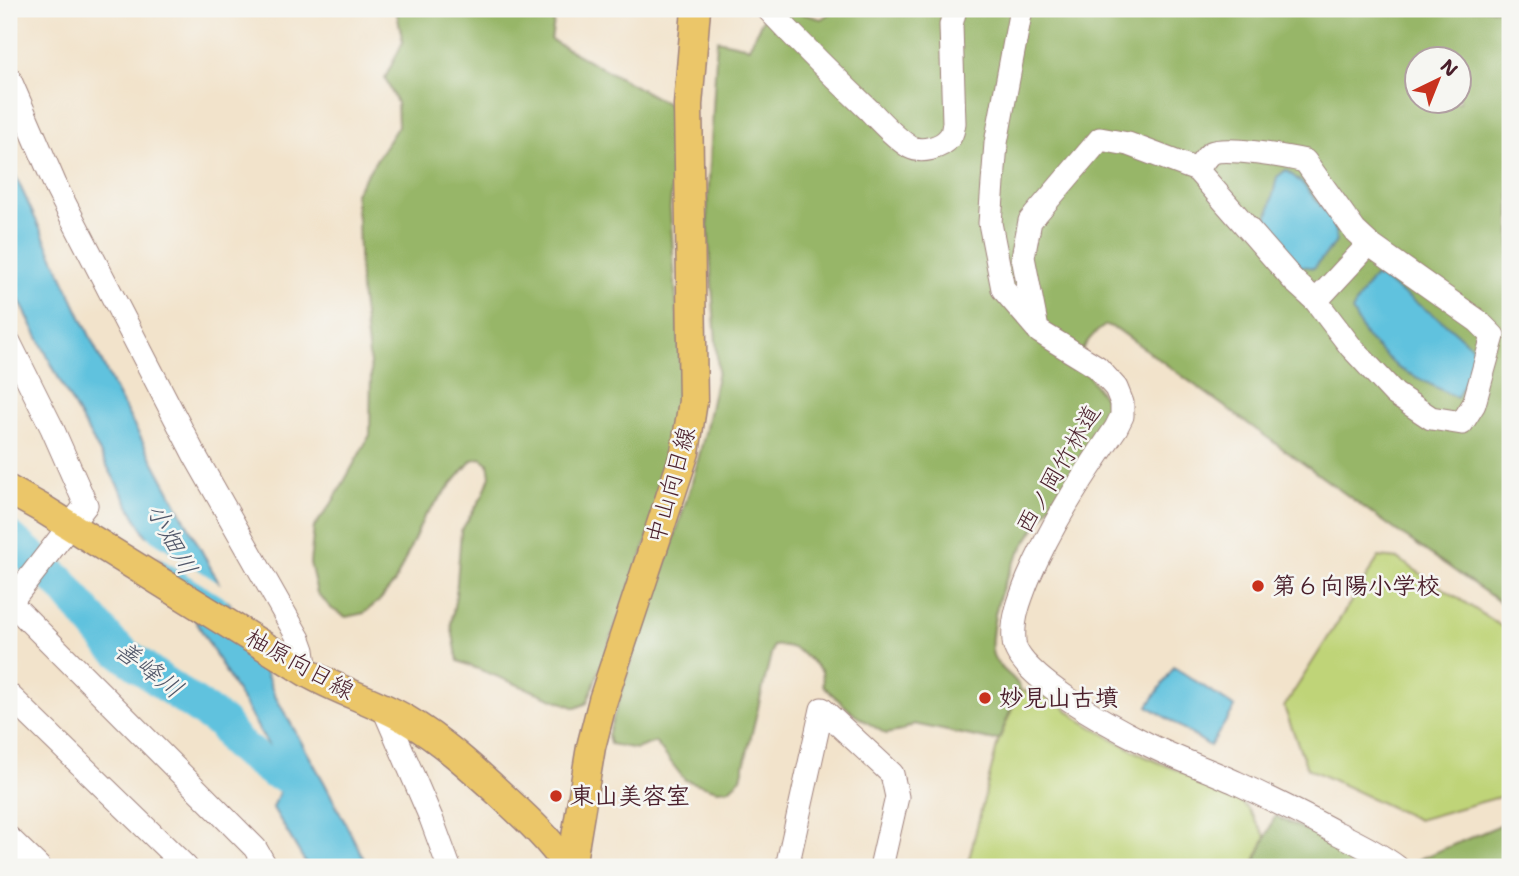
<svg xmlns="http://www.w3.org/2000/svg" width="1519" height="876" viewBox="0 0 1519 876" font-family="'Shantell Sans','Klee One',sans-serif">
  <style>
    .green { fill: #bfd478; stroke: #847a52; stroke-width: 2 }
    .forest { fill: #97b668; stroke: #706a4a; stroke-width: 2; fill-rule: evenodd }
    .water { fill: #60c2de; stroke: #557084; stroke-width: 2 }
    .pier { fill: #f2e3cb }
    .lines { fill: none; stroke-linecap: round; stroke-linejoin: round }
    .river { stroke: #60c2de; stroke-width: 35 }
    .minor-casing { stroke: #9e817b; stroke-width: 25 }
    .major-casing { stroke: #9e817b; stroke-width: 31 }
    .minor { stroke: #fff; stroke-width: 23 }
    .major { stroke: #ebc669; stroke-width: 28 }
    .poi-dot { fill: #c8321e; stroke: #f6f6f2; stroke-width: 2.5 }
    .labels { text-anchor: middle; stroke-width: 5; stroke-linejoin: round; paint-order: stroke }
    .street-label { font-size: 24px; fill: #4a1f2b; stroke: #f6f6f2 }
    .poi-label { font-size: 24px; font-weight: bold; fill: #4a1f2b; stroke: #f6f6f2; text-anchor: start }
    .water-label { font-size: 26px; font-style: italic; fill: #52586a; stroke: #f6f6f2 }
  </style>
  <rect width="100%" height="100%" fill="#f6f6f2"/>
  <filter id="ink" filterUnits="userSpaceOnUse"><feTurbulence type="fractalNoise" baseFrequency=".0143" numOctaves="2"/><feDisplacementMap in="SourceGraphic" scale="14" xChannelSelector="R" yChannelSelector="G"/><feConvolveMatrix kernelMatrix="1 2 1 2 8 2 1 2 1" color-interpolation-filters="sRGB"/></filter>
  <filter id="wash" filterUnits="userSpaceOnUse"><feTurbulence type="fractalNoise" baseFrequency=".00686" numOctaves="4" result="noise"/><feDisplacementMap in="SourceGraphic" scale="28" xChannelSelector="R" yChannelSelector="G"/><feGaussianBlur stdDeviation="1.57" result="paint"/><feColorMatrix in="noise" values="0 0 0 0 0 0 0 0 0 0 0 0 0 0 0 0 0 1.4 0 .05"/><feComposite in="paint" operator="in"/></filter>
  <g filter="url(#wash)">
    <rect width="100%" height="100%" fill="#f2e3cb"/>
    <!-- green -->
    <path class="green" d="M 1379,557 L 1398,559 L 1510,632 L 1510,794 L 1418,820 L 1307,768 L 1284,707 Z
      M 1043,689 L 1077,718 L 1109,737 L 1146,757 L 1232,793 L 1248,809 L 1266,837 L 1252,867 L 967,867 L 998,742 L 1020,690 L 1030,693 Z"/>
    <!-- forest -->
    <path class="forest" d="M 396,9 L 556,9 L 551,40 L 679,110 L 670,208 L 681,370 L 674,448 L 652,527 L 587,703 L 576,708 L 458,661 L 451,624 L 456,595 L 461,531 L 483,495 L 490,476 L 488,463 L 481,458 L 472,460 L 424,517 L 395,582 L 380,600 L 364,613 L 346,617 L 332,609 L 317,593 L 310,563 L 314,527 L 332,503 L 370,435 L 371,372 L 360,283 L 358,219 L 355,193 L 398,126 L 397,103 L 385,78 L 403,42 Z
      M 768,9 L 786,9 L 821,19 L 836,9 L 1510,9 L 1510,609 L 1394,529 L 1117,329 L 1106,325 C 1092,334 1085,343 1079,357 L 1091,380 L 1105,399 L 1108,408 L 1104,426 C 1086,453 1068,480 1049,507 C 1023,546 998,580 993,628 C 992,637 990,647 993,655 C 998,670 1015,675 1020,688 L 999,739 L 990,740 L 914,724 L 901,731 L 886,734 L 855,715 L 823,686 L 822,671 C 807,657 795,643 773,646 L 741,778 L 729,789 L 717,790 L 685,780 L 655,742 L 636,749 L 610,744 L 608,735 L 636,645 L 666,563 L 691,486 L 705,433 L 718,371 L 707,214 L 717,40 L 749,47 ZM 1418,60 L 1460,60 L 1460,102 L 1418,102 Z
      M 1275,816 L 1364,857 L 1377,867 L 1253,867 Z
      M 1510,821 L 1510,867 L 1417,867 L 1415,862 L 1419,859 Z"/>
    <!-- water -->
    <path class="water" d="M 9,162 L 114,388 L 263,665 L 274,694 L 324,782 L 368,867 L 308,867 L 273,808 L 282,784 L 280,773 L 268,745 L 137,520 L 59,379 L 9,280 Z
      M 1286,170 L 1303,184 L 1332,219 L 1337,241 L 1314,268 L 1296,265 L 1266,225 L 1277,177 Z
      M 1376,275 L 1445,323 L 1478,352 L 1457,398 L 1398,368 L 1366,337 L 1352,311 L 1365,288 Z
      M 1174,667 L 1235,707 L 1210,746 L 1148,706 Z"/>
    <!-- pier -->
    <path class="pier" d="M 141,533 L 225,587 L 235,605 L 151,552 Z"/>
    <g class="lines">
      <!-- river -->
      <path class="river" d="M 9,538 L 62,584 L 112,645 L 169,687 L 222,723 L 236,743 L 273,771 L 302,781"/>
    </g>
  </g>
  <g filter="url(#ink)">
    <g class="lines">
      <!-- minor casing -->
      <g class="minor-casing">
        <path id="minor" d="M 768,9 C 801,44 835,78 870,111 C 882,123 895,138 910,147 C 921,153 941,148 949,138 C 953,134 953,128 954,123 L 951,25 L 955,9
          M 1021,9 L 996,143 L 990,223 L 1003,289 L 1040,332 L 1097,367 L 1116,388 L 1122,403 L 1122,416 L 1116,428 C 1082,478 1052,523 1028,579 C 1020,599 1012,619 1014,641 C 1015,675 1115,728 1145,743 C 1174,758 1207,769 1237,783 C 1271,799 1304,815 1337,833 C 1358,843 1378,853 1397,867
          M 9,78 L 57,189 L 194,454 L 299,639 L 303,650 L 306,672
          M 1316,301 L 1369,244
          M 1036,324 L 1023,257 L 1030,221 L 1100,139 L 1128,144 L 1197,170 L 1294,281 L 1316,301 L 1351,347 L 1395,394 L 1431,418 L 1462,423 L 1474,404 L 1493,336 L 1478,321 L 1369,244 L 1355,231 L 1305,161 C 1288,157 1225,146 1211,153 C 1206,156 1201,165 1197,170
          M 9,342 L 52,428 L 86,505 L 9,604
          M 10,602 L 255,848 L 266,867
          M 9,695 L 186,867
          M 383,707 L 431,818 L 449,867
          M 822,709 L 892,774 L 897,797 L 881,867
          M 9,838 L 39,867
          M 787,867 L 822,709"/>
      </g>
      <!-- major casing -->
      <g class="major-casing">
        <path id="major" d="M 9,490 L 43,509 L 306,672 C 338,691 375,701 407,720 C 441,740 471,767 499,793 C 524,816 549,838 568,867
          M 571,867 L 591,747 L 603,700 L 685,452 L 693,401 L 688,105 L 696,9"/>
      </g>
      <!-- minor -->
      <use href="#minor" class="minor"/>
      <!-- major -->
      <use href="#major" class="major"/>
    </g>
  </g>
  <!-- markers -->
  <g class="poi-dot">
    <circle cx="1258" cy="586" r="7"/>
    <circle cx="985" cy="698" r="7"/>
    <circle cx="556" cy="796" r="7"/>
  </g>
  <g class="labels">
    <!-- street labels -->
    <g class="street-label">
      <text transform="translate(1058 469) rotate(-60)" y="8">西ノ岡竹林道</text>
      <text transform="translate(671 485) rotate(-74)" y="8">中山向日線</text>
      <text transform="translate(300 664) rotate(29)" y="8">柚原向日線</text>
    </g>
    <!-- poi labels -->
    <g class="poi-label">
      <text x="1272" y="594">第６向陽小学校</text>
      <text x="999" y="706">妙見山古墳</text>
      <text x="570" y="804">東山美容室</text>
    </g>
    <!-- water labels -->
    <g class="water-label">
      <text transform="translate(172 539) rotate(62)" y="9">小畑川</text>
      <text transform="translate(149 669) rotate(37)" y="9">善峰川</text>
    </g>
  </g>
  <!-- margin -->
  <rect width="1519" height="876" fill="none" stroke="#f6f6f2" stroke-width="35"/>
  <!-- north arrow -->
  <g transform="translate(1438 80) rotate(43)"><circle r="33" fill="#f6f6f2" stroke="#b1a0a2" stroke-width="2"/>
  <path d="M0-5L12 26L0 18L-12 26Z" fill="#c8321e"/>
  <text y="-10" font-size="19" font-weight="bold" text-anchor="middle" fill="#4a1f2b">N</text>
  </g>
</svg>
